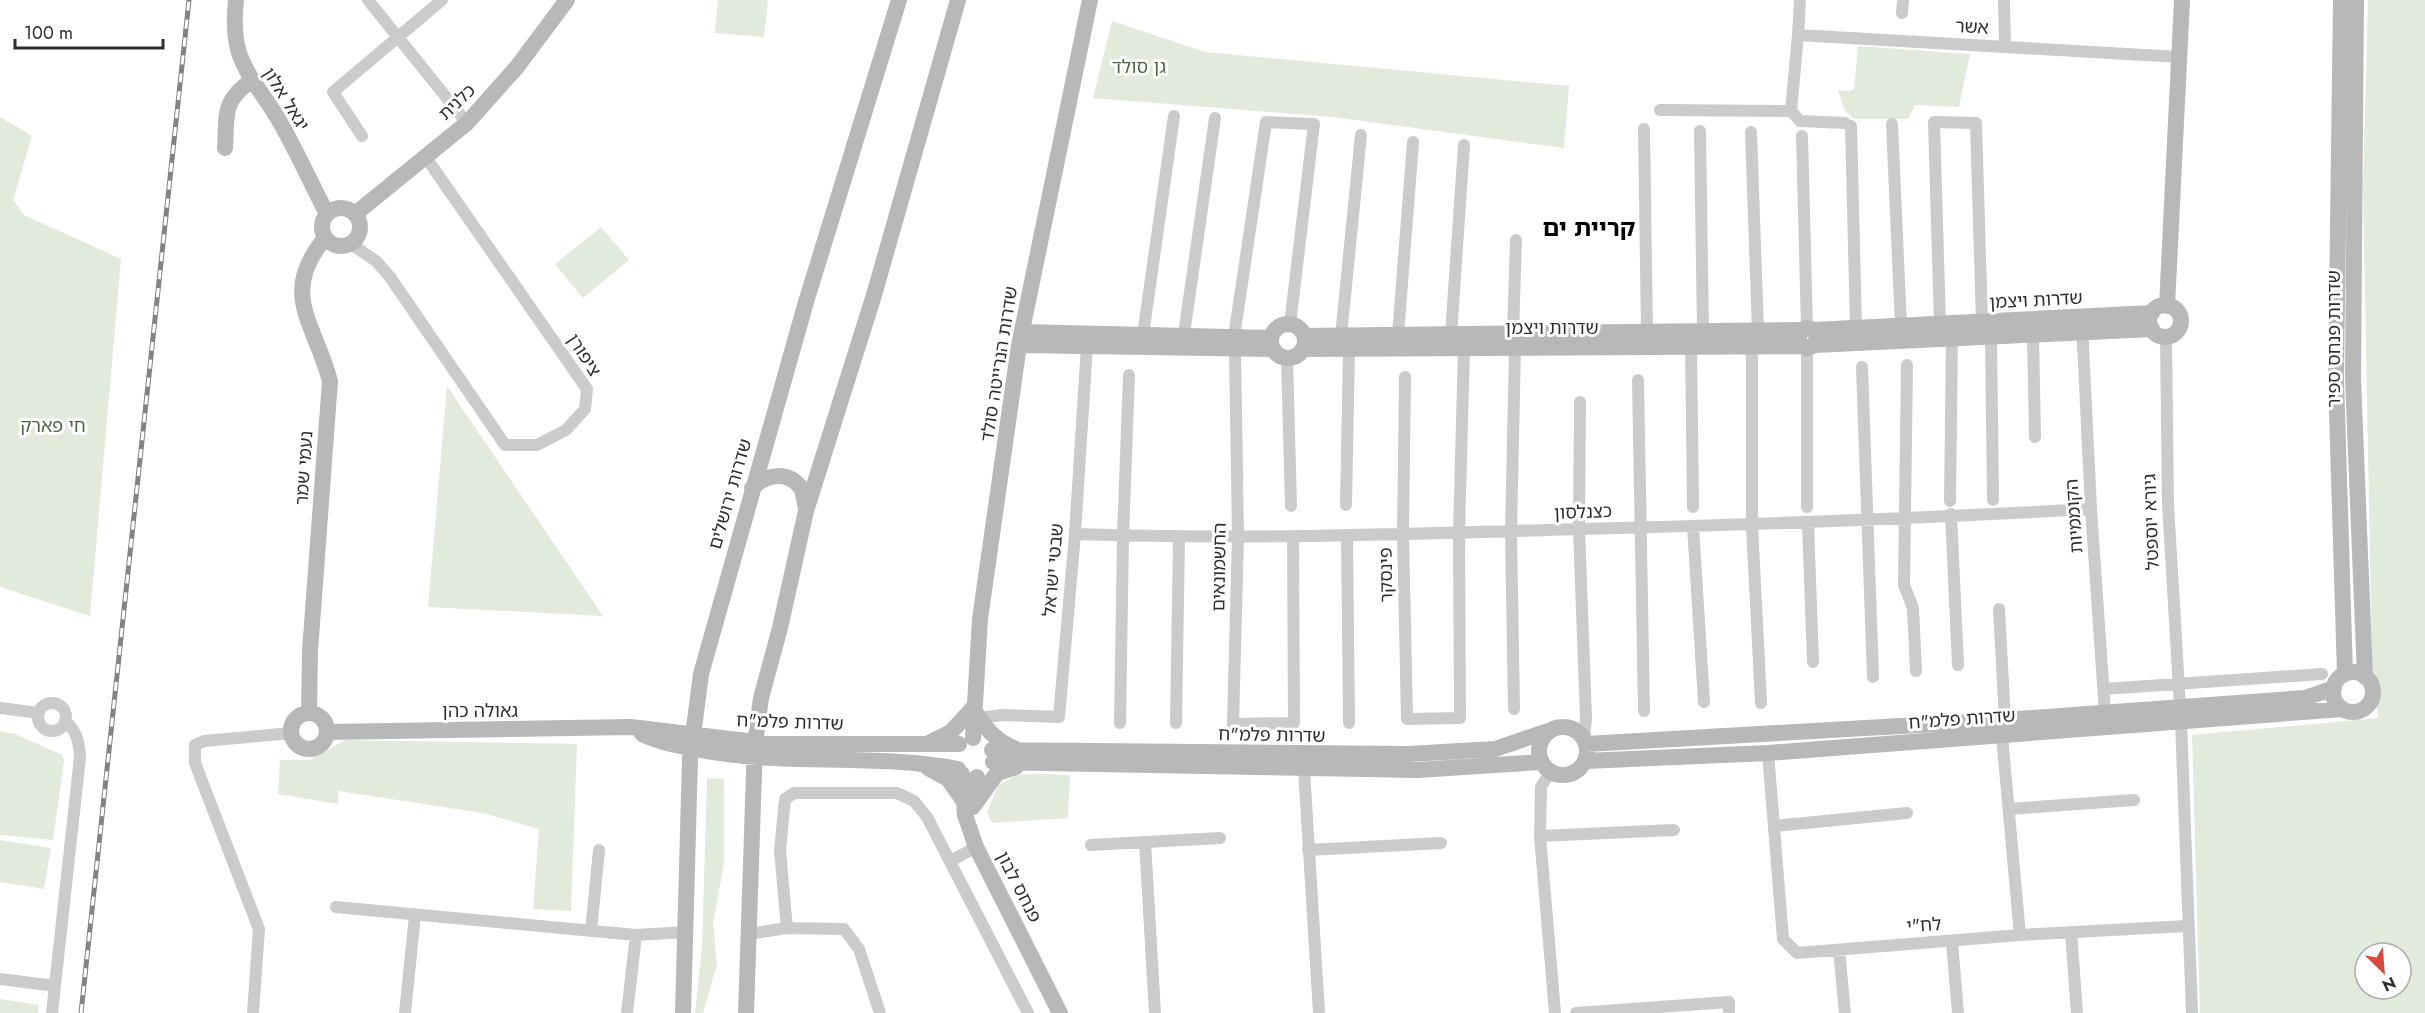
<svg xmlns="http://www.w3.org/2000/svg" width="2425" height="1013" viewBox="0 0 2425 1013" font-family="Jost,'Noto Sans Hebrew',sans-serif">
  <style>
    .green { fill: #e2eadc; fill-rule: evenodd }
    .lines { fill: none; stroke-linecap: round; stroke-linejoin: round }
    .street { stroke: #cbcbcb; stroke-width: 12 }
    .secondary { stroke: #b8b8b8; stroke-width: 16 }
    .rail-casing { stroke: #838383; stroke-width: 5 }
    .rail { stroke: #fff; stroke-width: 3; stroke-dasharray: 9; stroke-linecap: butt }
    .labels { text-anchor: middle; stroke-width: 6; stroke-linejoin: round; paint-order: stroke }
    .street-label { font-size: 18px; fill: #2e2e2e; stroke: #fff }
    .park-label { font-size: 18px; fill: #4b663e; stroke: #fff }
    .district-label { font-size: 24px; font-weight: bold; fill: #000; stroke: #fff }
  </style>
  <rect width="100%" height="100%" fill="#fff"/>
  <!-- green -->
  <path class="green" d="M 718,0 L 768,0 L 764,37 L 715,33 Z
    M 2368,0 L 2425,0 L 2425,1013 L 2200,1013 L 2192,735 L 2378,718 L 2372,668 L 2363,188 ZM 2365,953 L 2401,953 L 2401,989 L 2365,989 Z
    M 1112,21 L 1205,52 L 1569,86 L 1564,148 L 1333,117 L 1093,98 Z
    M 1858,46 L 1970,54 L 1959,107 L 1915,105 L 1908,119 L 1854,119 L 1845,111 L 1838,91 L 1854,90 Z
    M 0,117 L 32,136 L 13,200 L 24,215 L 121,259 L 90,616 L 0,587 Z
    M 601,227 L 629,260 L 583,298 L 555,264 Z
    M 447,386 L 603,616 L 428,607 Z
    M 0,731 L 15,734 L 62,755 L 64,761 L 53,840 L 0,835 Z
    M 345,740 L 577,744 L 571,911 L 533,909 L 539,829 L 483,813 L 338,791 L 338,804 L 278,794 L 280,760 L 310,760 Z
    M 1034,774 L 1070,775 L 1068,818 L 992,823 L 987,813 L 998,785 L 1017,775 Z
    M 707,778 L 724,779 L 724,864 L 713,923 L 717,964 L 703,1013 L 695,1013 L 702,948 Z
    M 0,840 L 51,848 L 44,889 L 0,882 Z
    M 0,999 L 39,1005 L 38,1013 L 0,1013 Z"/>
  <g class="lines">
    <!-- street -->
    <path class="street" d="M 368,0 L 467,123
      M 1800,0 L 1798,35 L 2179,57
      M 2004,0 L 2005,47
      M 1902,13 L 1903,0
      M 1660,110 L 1791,111 L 1798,35
      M 1791,111 L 1800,121 L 1845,123
      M 1892,124 L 1901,326
      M 1851,126 L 1856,328
      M 1644,129 L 1647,332
      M 1700,131 L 1703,331
      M 1751,132 L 1758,331
      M 362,136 L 333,92 L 442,0
      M 1802,136 L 1807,328
      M 351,244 L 376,261 L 390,277 L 505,445 L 537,445 L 566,430 L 585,409 L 587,389 L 425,156
      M 1940,324 L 1934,122 L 1976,123 L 1982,322
      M 2082,324 L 2091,509 L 2105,713
      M 1184,334 L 1215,118
      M 1513,334 L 1516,240
      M 1143,335 L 1174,116
      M 1398,335 L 1413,142
      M 1451,335 L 1464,145
      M 2033,335 L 2035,437
      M 1341,336 L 1361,135
      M 1234,337 L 1266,122 L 1314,124 L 1290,324
      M 1991,337 L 1993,500
      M 2166,337 L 2168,504 L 2180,706
      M 1691,346 L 1693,507
      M 1752,346 L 1752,525 L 1761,703
      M 1235,349 L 1238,537 L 1233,724 L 1294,723 L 1293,536
      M 1287,358 L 1291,506
      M 1907,365 L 1904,585 L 1913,608 L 1916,671
      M 1862,367 L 1873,677
      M 1405,377 L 1403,534 L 1407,719 L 1460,718 L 1459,533 L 1464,348
      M 1638,380 L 1644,711
      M 1580,402 L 1579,529 L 1586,718 L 1584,738
      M 1950,501 L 1952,338
      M 1346,505 L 1349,349
      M 1807,507 L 1807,348
      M 1951,514 L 1958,665
      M 1808,523 L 1813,662
      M 1693,527 L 1704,702
      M 1075,534 C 1244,540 1412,534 1580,529 C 1751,525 1921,518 2091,509
      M 1347,535 L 1349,723
      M 1999,609 L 2005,720
      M 2104,689 L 2322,674
      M38 717a14 14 0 1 1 28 0a14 14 0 1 1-28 0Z
      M 0,708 L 39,713
      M 1514,709 L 1511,532 L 1515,348
      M 979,718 L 1002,715 L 1059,717 L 1075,534 L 1087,346
      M 2181,721 L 2192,1013
      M 1120,723 L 1123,536 L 1129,375
      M 1176,723 L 1179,538
      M 2002,736 L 2020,935
      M 1768,753 L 1783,939 L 1797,953 L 2020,935 L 2187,926
      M 1304,769 L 1319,1013
      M 1550,772 L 1541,787 L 1540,836 L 1555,1013
      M 2009,809 L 2134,800
      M 1774,826 L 1907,813
      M 1540,836 L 1674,830
      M 1145,842 L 1155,1013
      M 1091,845 L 1220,838
      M 1308,850 L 1441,843
      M 951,861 L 976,847
      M 336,907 L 636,935 L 687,932
      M 787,928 L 780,851 L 785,799 L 794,793 L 897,793 L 914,801 L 927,817 L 1028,1013
      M 591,931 L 599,850
      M 2071,932 L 2077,1013
      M 749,934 L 787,928 L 844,929 L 859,949 L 880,1013
      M 1952,942 L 1958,1013
      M 1839,950 L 1845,1013
      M 0,979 L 55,986
      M 52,1013 L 80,757 C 79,742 77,731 65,721
      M 253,1013 L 259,929 L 195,763 L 195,745 L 204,741 L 291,733
      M 405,1013 L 415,915
      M 627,1013 L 636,935
      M 1576,1013 L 1729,1002 L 1729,1013"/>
    <!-- secondary -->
    <path class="secondary" d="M 236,0 C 229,63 251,73 280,122 C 297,152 311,183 327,214
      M 2341,0 L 2336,379 L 2345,674
      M 2356,0 L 2353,379 L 2365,677
      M 225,148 C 227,114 222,101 252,80
      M322 227a19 19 0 1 1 38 0a19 19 0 1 1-38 0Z
      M 355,214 L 467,123 L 517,67 L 567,0
      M2149 321a16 16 0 1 1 32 0a16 16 0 1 1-32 0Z
      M 2167,306 L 2182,0
      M1271 341a17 17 0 1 1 34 0a17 17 0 1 1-34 0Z
      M 1814,330 L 2152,313
      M 1022,332 L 1271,338
      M 1304,336 L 1801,330
      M 1019,345 L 1273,349
      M 1815,345 L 1817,335 L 1814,330 L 1807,328 L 1799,332 L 1799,344 L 1807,348 L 1815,345 L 2152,329
      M 1303,349 L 1801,346
      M 752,488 C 767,474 788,470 802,489 L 806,508
      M2333 692a20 20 0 1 1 40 0a20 20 0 1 1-40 0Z
      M291 731a18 18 0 1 1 36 0a18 18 0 1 1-36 0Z
      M 309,713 L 310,651 L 330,381 C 314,321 279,294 325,238
      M1539 751a24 24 0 1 1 48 0a24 24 0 1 1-48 0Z
      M 328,732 L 631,727 L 771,744 L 959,744
      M 642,734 C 661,743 680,746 700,750 C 785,766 873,753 958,769
      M 973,738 L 980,619 L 1019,345 L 1090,0
      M 927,744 L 951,732 L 973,708 C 984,727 995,741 1016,749
      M 1586,744 L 2005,720 L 2305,698 L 2334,688
      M 992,750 L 1408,754 L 1495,749 L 1548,731
      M 1585,761 L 1768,753 L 2342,709
      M 993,762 L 1418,770 L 1541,762
      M 928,768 L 948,779 L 963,800
      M 962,774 L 965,815 L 976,847 L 1060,1013
      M 975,804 L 997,773 L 1016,767
      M 973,807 L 972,791 L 977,777
      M 683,1013 L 690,759 L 701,674 L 806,302 L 899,0
      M 746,1013 L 755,743 L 761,698 L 780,628 L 806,511 L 874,295 L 958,0"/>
    <!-- rail casing -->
    <g class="rail-casing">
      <path id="rail" d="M 81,1013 L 189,0"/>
    </g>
    <!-- rail -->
    <use href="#rail" class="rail"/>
  </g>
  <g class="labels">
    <!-- street labels -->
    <g class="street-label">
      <text transform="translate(1972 27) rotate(3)" y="6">אשר</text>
      <text transform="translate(286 99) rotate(58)" y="6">יגאל אלון</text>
      <text transform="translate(457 102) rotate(-44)" y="6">כלנית</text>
      <text transform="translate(2036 300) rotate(-3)" y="6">שדרות ויצמן</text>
      <text x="1552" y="334">שדרות ויצמן</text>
      <text transform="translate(2334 339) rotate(-90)" y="6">שדרות פנחס ספיר</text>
      <text transform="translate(584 355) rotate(57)" y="6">ציפורן</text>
      <text transform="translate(999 364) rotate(-81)" y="6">שדרות הנרייטה סולד</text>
      <text transform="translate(304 468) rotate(-86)" y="6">נעמי שמר</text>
      <text transform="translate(730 494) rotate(-74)" y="6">שדרות ירושלים</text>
      <text transform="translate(1583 512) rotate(-2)" y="6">כצנלסון</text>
      <text transform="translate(2074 516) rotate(-94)" y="6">הקוממיות</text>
      <text transform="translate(2151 522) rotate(-92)" y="6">גיורא יוספטל</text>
      <text transform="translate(1219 567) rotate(-89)" y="6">החשמונאים</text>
      <text transform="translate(1053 570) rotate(-85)" y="6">שבטי ישראל</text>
      <text transform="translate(1386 575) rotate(-91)" y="6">פינסקר</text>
      <text x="480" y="717">גאולה כהן</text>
      <text transform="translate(1962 719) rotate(-4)" y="6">שדרות פלמ"ח</text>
      <text transform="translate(790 722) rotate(2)" y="6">שדרות פלמ"ח</text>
      <text transform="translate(1272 735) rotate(1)" y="6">שדרות פלמ"ח</text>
      <text transform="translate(1019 887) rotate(63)" y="6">פנחס לבון</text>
      <text transform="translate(1924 925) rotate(-4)" y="6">לח"י</text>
    </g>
    <!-- park labels -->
    <g class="park-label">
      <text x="1139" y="73">גן סולד</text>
      <text x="53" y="432">חי פארק</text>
    </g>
    <!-- district labels -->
    <g class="district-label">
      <text x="1589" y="236">קריית ים</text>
    </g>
  </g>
  <!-- north arrow -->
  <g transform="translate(2383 971) rotate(155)"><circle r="28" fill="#ffffff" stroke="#ababab" stroke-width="1.5"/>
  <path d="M0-4.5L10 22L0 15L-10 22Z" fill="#d8483c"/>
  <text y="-9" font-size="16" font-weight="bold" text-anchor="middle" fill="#2e2e2e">N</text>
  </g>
  <!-- scale -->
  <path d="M15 39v9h148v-9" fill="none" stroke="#2e2e2e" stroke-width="3"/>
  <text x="24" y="39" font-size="18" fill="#2e2e2e" stroke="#ffffff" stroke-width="4.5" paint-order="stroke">100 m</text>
</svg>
